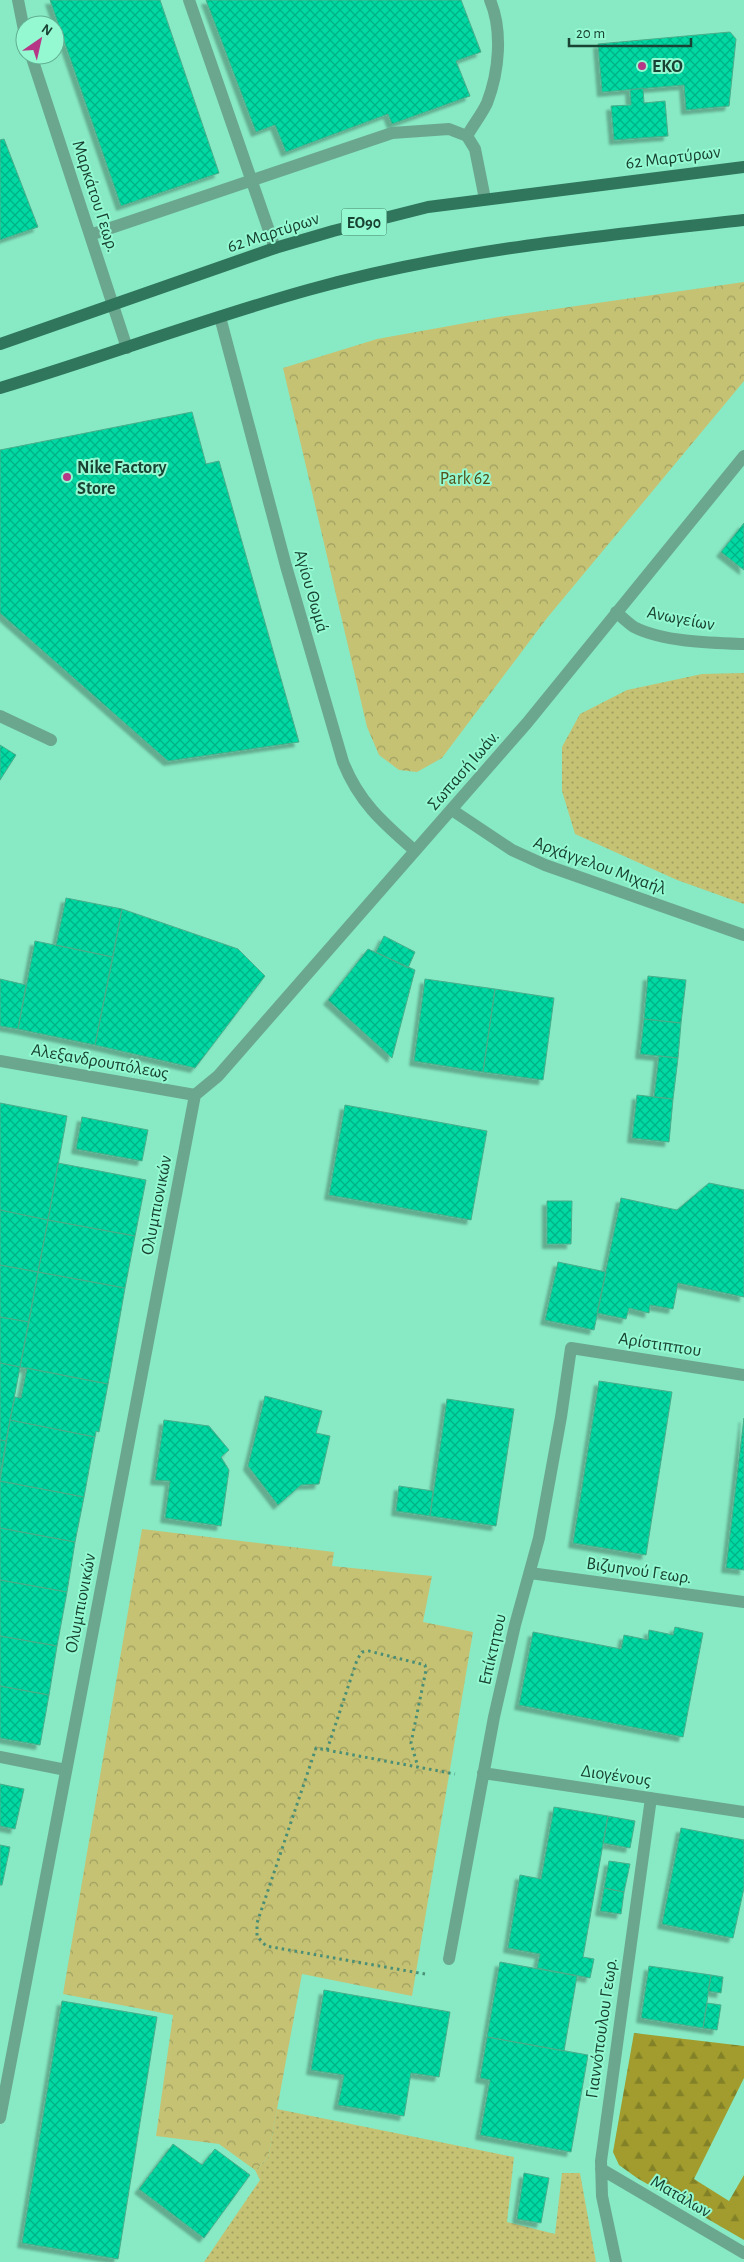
<svg xmlns="http://www.w3.org/2000/svg" width="744" height="2262" viewBox="0 0 744 2262" font-family="'Alegreya Sans',sans-serif">
  <style>
    .grass { fill: url(#grass-dots) }
    .forest { fill: url(#forest-firs) }
    .park { fill: url(#park-crowns) }
    .building { fill: url(#building-cross-hatch); stroke: #48ae8a; filter: url(#shadow) }
    .lines { fill: none; stroke-linecap: round; stroke-linejoin: round }
    .path { stroke: #4a8e75; stroke-width: 3; stroke-dasharray: 2.5 4; stroke-linecap: butt }
    .minor { stroke: #6ba78f; stroke-width: 12 }
    .major { stroke: #30765d; stroke-width: 12 }
    .poi-dot { fill: #b53785; stroke: #94f8d1; stroke-width: 2 }
    .labels { text-anchor: middle; stroke-width: 4; stroke-linejoin: round; paint-order: stroke }
    .shield { fill: #94f8d1; stroke: #3d7962; stroke-width: 1 }
    .shield-label { font-size: 16px; font-weight: bold; fill: #184233 }
    .poi-label { font-size: 18px; font-weight: bold; fill: #184233; stroke: #94f8d1; text-anchor: start }
    .street-label { font-size: 18px; fill: #184233; stroke: #94f8d1 }
    .park-label { font-size: 18px; fill: #535119; stroke: #94f8d1 }
  </style>
  <defs>
    <pattern id="grass-dots" width="8" height="8" patternUnits="userSpaceOnUse" patternTransform="scale(1.25)"><rect width="8" height="8" fill="#c5c274"/><path d="M2 2h.1M6 6h.1" fill="none" stroke="#9f9f60" stroke-width="1.8" stroke-linecap="round"/></pattern>
    <pattern id="forest-firs" width="22" height="20" patternUnits="userSpaceOnUse" patternTransform="scale(1.25)"><rect width="22" height="20" fill="#a19c2d"/><path d="M5 1l3.5 6h-7zM16 11l3.5 6h-7z" fill="#828127"/></pattern>
    <pattern id="park-crowns" width="20" height="18" patternUnits="userSpaceOnUse" patternTransform="scale(1.25)"><rect width="20" height="18" fill="#c5c274"/><path d="M2 6a3 3 0 1 1 6 0M12 15a3 3 0 1 1 6 0" fill="none" stroke="#9f9f60"/></pattern>
    <pattern id="building-cross-hatch" width="8" height="8" patternUnits="userSpaceOnUse" patternTransform="scale(1.25)"><rect width="8" height="8" fill="#06d9a3"/><path d="M0 0l8 8M0 8l8-8" fill="none" stroke="#06b285"/></pattern>
    <filter id="shadow"><feDropShadow dx="-4.5" dy="4.5" stdDeviation="1" flood-color="#0004"/></filter>
  </defs>
  <rect width="100%" height="100%" fill="#87eac4"/>
  <!-- grass -->
  <path class="grass" d="M 744,673 L 744,904 L 677,880 L 575,834 L 562,791 L 562,747 L 580,714 L 627,690 L 702,674 Z
    M 277,2109 L 514,2157 L 507,2222 L 555,2234 L 562,2173 L 580,2173 L 596,2262 L 204,2262 L 260,2180 L 255,2170 L 268,2158 Z"/>
  <!-- forest -->
  <path class="forest" d="M 634,2033 L 744,2046 L 744,2078 L 694,2179 L 729,2201 L 744,2175 L 744,2240 L 637,2178 L 619,2165 L 613,2152 Z"/>
  <!-- park -->
  <path class="park" d="M 744,282 L 744,381 L 547,618 L 442,758 L 417,772 L 399,770 L 379,755 L 367,727 L 283,368 L 377,339 L 499,317 Z
    M 142,1529 L 334,1552 L 332,1566 L 432,1576 L 423,1622 L 473,1632 L 412,1996 L 302,1974 L 268,2158 L 255,2170 L 219,2144 L 156,2136 L 173,2015 L 63,1994 Z"/>
  <!-- building -->
  <path class="building" d="M 50,0 L 160,0 L 219,173 L 121,206 Z
    M 206,0 L 461,0 L 481,52 L 456,61 L 470,96 L 392,124 L 388,114 L 286,152 L 275,125 L 256,132 Z
    M 730,32 L 736,39 L 729,106 L 686,110 L 684,85 L 602,92 L 598,44 Z
    M 643,88 L 644,103 L 665,101 L 668,136 L 614,140 L 611,106 L 631,105 L 630,90 Z
    M 4,139 L 38,227 L 0,240 L 0,140 Z
    M 192,412 L 206,464 L 219,461 L 299,742 L 168,761 L 0,613 L 0,450 Z
    M 744,523 L 744,570 L 721,552 Z
    M 0,745 L 16,755 L 0,780 Z
    M 66,898 L 122,909 L 113,957 L 56,945 Z
    M 122,909 L 238,949 L 265,976 L 195,1068 L 95,1045 Z
    M 384,936 L 415,952 L 408,968 L 376,952 Z
    M 35,941 L 113,957 L 95,1045 L 18,1029 Z
    M 368,949 L 415,970 L 392,1058 L 328,1000 Z
    M 648,976 L 686,980 L 681,1023 L 644,1019 Z
    M 0,979 L 26,985 L 18,1029 L 0,1026 Z
    M 425,979 L 495,989 L 483,1072 L 414,1061 Z
    M 495,989 L 554,998 L 543,1080 L 483,1072 Z
    M 644,1019 L 681,1023 L 678,1058 L 640,1054 Z
    M 659,1056 L 678,1058 L 673,1099 L 654,1097 Z
    M 637,1095 L 673,1099 L 669,1142 L 632,1138 Z
    M 0,1103 L 67,1116 L 48,1220 L 0,1210 Z
    M 345,1105 L 487,1131 L 471,1220 L 329,1195 Z
    M 82,1117 L 148,1130 L 142,1161 L 76,1149 Z
    M 58,1163 L 146,1180 L 135,1236 L 48,1220 Z
    M 709,1183 L 744,1190 L 744,1297 L 678,1283 L 673,1309 L 650,1305 L 649,1313 L 629,1308 L 626,1319 L 597,1313 L 621,1198 L 677,1210 Z
    M 547,1201 L 572,1201 L 571,1244 L 547,1244 Z
    M 0,1210 L 48,1220 L 38,1272 L 0,1265 Z
    M 48,1220 L 135,1236 L 125,1288 L 38,1272 Z
    M 558,1262 L 606,1272 L 594,1330 L 545,1320 Z
    M 0,1265 L 38,1272 L 29,1322 L 0,1317 Z
    M 38,1272 L 125,1288 L 108,1384 L 20,1367 Z
    M 0,1317 L 29,1322 L 20,1367 L 0,1363 Z
    M 0,1363 L 20,1367 L 6,1441 L 0,1440 Z
    M 27,1368 L 108,1384 L 99,1432 L 96,1431 L 95,1437 L 10,1420 L 15,1397 L 21,1398 Z
    M 599,1381 L 672,1392 L 646,1555 L 573,1543 Z
    M 265,1396 L 322,1411 L 316,1433 L 330,1436 L 319,1484 L 301,1485 L 278,1505 L 248,1466 Z
    M 447,1399 L 514,1409 L 496,1526 L 430,1516 Z
    M 744,1418 L 744,1570 L 726,1568 Z
    M 10,1420 L 95,1437 L 84,1497 L 0,1481 Z
    M 164,1420 L 209,1426 L 229,1450 L 221,1457 L 229,1470 L 221,1526 L 165,1518 L 170,1481 L 155,1480 Z
    M 0,1440 L 6,1441 L 0,1476 Z
    M 0,1481 L 84,1497 L 75,1542 L 0,1528 Z
    M 399,1486 L 433,1491 L 430,1516 L 396,1511 Z
    M 0,1528 L 75,1542 L 67,1592 L 0,1580 Z
    M 0,1580 L 67,1592 L 57,1646 L 0,1636 Z
    M 675,1627 L 703,1633 L 683,1737 L 519,1705 L 533,1632 L 621,1649 L 624,1635 L 648,1640 L 649,1630 L 673,1635 Z
    M 0,1636 L 57,1646 L 49,1695 L 0,1686 Z
    M 0,1686 L 49,1695 L 40,1745 L 0,1738 Z
    M 0,1784 L 24,1789 L 15,1829 L 0,1826 Z
    M 554,1807 L 608,1816 L 583,1957 L 594,1959 L 590,1978 L 537,1968 L 540,1954 L 508,1948 L 520,1875 L 541,1879 Z
    M 608,1816 L 635,1821 L 630,1848 L 603,1843 Z
    M 681,1828 L 744,1840 L 744,1888 L 733,1938 L 662,1924 Z
    M 0,1845 L 10,1847 L 2,1885 L 0,1885 Z
    M 609,1861 L 630,1864 L 624,1892 L 604,1888 Z
    M 604,1888 L 624,1892 L 621,1914 L 600,1911 Z
    M 500,1962 L 577,1976 L 564,2051 L 487,2037 Z
    M 649,1966 L 711,1975 L 703,2028 L 641,2018 Z
    M 711,1975 L 723,1977 L 721,1993 L 708,1991 Z
    M 324,1990 L 450,2012 L 439,2077 L 411,2073 L 404,2116 L 338,2105 L 344,2075 L 311,2070 Z
    M 62,2001 L 157,2017 L 118,2259 L 22,2243 Z
    M 707,2003 L 721,2005 L 717,2030 L 703,2028 Z
    M 487,2037 L 588,2055 L 571,2152 L 480,2135 L 490,2080 L 480,2078 Z
    M 173,2144 L 202,2165 L 215,2149 L 250,2175 L 204,2238 L 139,2189 Z
    M 524,2173 L 549,2178 L 541,2223 L 517,2219 Z"/>
  <g class="lines">
    <!-- path -->
    <path class="path" d="M 327,1750 L 357,1660 L 362,1652 L 369,1651 L 425,1665 L 426,1670 L 411,1743 L 418,1767
      M 425,1974 L 266,1946 L 257,1936 L 257,1923 L 316,1748 L 455,1774"/>
    <!-- minor -->
    <path class="minor" d="M 18,0 L 25,35
      M 189,0 L 275,248
      M 31,55 L 127,348
      M 467,136 C 473,125 482,114 487,103 C 499,72 503,31 490,0
      M 90,235 L 392,133 L 449,129 L 467,136 L 475,149 L 485,199
      M 220,317 L 286,566 L 343,762 C 359,802 382,822 414,850
      M 616,612 C 622,617 628,623 634,627 C 663,642 712,643 744,644
      M 0,716 L 51,740
      M 452,810 L 512,850 L 545,865 L 744,935
      M 0,1061 L 195,1095
      M 195,1095 L 218,1076 L 527,723 L 744,456
      M 530,1573 L 744,1602
      M 0,1757 L 66,1770
      M 483,1773 L 744,1812
      M 449,1959 L 494,1717 L 515,1625 L 539,1538 L 561,1417 L 571,1348 L 744,1375
      M 0,2118 L 195,1095
      M 601,2169 L 744,2253
      M 616,2262 L 602,2196 L 601,2161 L 651,1798"/>
    <!-- major -->
    <path class="major" d="M 0,344 L 275,248 L 333,231 L 428,207 L 744,167
      M 0,388 C 103,357 204,319 308,290 C 450,250 598,236 744,220"/>
  </g>
  <!-- markers -->
  <g class="poi-dot">
    <circle cx="642" cy="66" r="5"/>
    <circle cx="67" cy="477" r="5"/>
  </g>
  <g class="labels">
    <!-- shield labels -->
    <rect class="shield" x="341.5" y="208.5" width="45" height="27" rx="4"/>
    <g class="shield-label">
      <text x="364" y="228">ΕΟ90</text>
    </g>
    <!-- poi labels -->
    <g class="poi-label">
      <text x="652" y="72">ΕΚΟ</text>
      <text x="77" y="473">Nike Factory<tspan x="77" dy="21">Store</tspan></text>
    </g>
    <!-- street labels -->
    <g class="street-label">
      <text transform="translate(673 157) rotate(-7)" y="6">62 Μαρτύρων</text>
      <text transform="translate(96 196) rotate(72)" y="6">Μαρκάτου Γεωρ.</text>
      <text transform="translate(273 232) rotate(-18)" y="6">62 Μαρτύρων</text>
      <text transform="translate(312 591) rotate(74)" y="6">Αγίου Θωμά</text>
      <text transform="translate(681 618) rotate(11)" y="6">Ανωγείων</text>
      <text transform="translate(463 770) rotate(-49)" y="6">Σωπασή Ιωάν.</text>
      <text transform="translate(600 865) rotate(20)" y="6">Αρχάγγελου Μιχαήλ</text>
      <text transform="translate(100 1061) rotate(10)" y="6">Αλεξανδρουπόλεως</text>
      <text transform="translate(156 1205) rotate(-79)" y="6">Ολυμπιονικών</text>
      <text transform="translate(660 1344) rotate(9)" y="6">Αρίστιππου</text>
      <text transform="translate(639 1570) rotate(8)" y="6">Βιζυηνού Γεωρ.</text>
      <text transform="translate(80 1603) rotate(-79)" y="6">Ολυμπιονικών</text>
      <text transform="translate(492 1649) rotate(-77)" y="6">Επίκτητου</text>
      <text transform="translate(616 1775) rotate(8)" y="6">Διογένους</text>
      <text transform="translate(601 2028) rotate(-82)" y="6">Γιαννόπουλου Γεωρ.</text>
      <text transform="translate(681 2196) rotate(30)" y="6">Ματάλων</text>
    </g>
    <!-- park labels -->
    <g class="park-label">
      <text x="465" y="484">Park 62</text>
    </g>
  </g>
  <!-- north arrow -->
  <g transform="translate(40 40) rotate(34)"><circle r="24" fill="#94f8d1" stroke="#62af92"/>
  <path d="M0-4L9 19L0 12L-9 19Z" fill="#b53785"/>
  <text y="-8" font-size="14" font-weight="bold" text-anchor="middle" fill="#184233">N</text>
  </g>
  <!-- scale -->
  <path d="M569 38v8h122v-8" fill="none" stroke="#184233" stroke-width="2.5"/>
  <text x="576" y="38" font-size="15" fill="#184233" stroke="#94f8d1" stroke-width="4" paint-order="stroke">20 m</text>
</svg>
